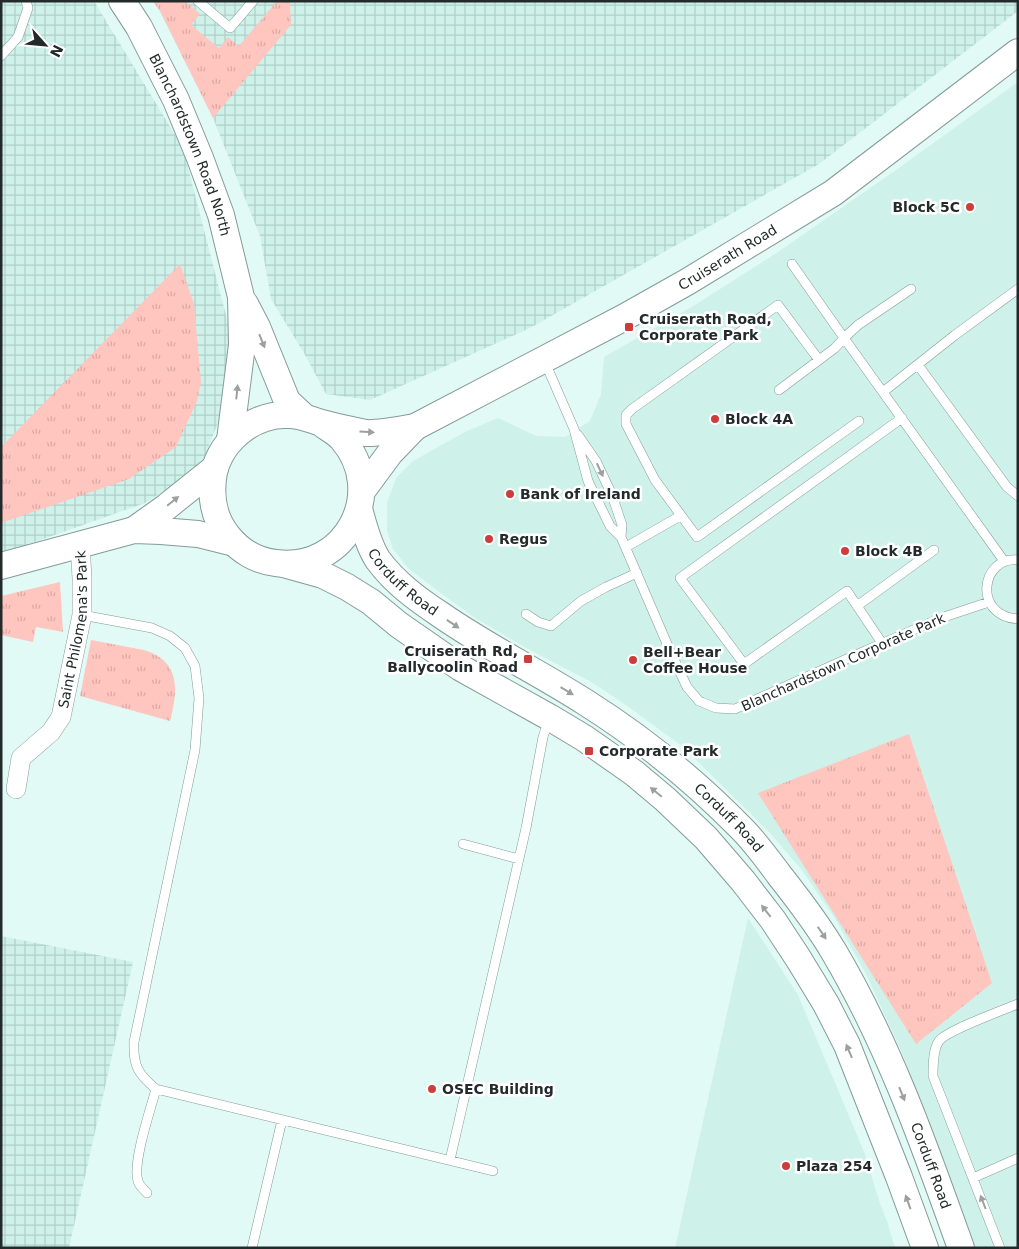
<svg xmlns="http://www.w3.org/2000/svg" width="1019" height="1249" viewBox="0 0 1019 1249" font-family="'DejaVu Sans',sans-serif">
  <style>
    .built { fill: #cef1ea }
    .industrial { fill: url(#industrial-grid) }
    .grass { fill: url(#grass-tufts) }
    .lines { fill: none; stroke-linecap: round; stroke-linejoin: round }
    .lane-casing { stroke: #849b97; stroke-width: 10 }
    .street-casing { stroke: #849b97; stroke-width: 20 }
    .secondary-casing { stroke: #849b97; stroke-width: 28 }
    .lane { stroke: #fff; stroke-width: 9 }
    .street { stroke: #fff; stroke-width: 19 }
    .secondary { stroke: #fff; stroke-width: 26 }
    .oneway { fill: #9ca09f }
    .poi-dot { fill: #cc3d3c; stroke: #fff; stroke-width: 2 }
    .labels { text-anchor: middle; stroke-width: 5; stroke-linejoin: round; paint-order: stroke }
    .street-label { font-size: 14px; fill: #222b2a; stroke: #fff }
    .poi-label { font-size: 14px; font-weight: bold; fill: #222b2a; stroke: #fff; text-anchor: start }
  </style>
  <defs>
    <pattern id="industrial-grid" width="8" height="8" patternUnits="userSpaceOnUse" patternTransform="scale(1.25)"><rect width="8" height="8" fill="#cef1ea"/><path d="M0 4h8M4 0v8" fill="none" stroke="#b1cfc9"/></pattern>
    <pattern id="grass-tufts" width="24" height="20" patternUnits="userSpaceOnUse" patternTransform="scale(1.25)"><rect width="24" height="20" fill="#ffc5bf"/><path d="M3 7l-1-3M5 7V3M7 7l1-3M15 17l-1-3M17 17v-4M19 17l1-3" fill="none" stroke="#daa9a4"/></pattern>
  </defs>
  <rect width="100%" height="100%" fill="#e1faf5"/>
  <!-- built -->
  <path class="built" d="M 1018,82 L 1018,1248 L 968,1248 L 903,1055 L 866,974 L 834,917 L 801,869 L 770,833 L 682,746 L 623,703 L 593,683 L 528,649 L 475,618 L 434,588 L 408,568 L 393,549 L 387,531 L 387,503 L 396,478 L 413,461 L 465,432 L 498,418 L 536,436 L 565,437 L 590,421 L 601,394 L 604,357 L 695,305 L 778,252 L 896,170 Z
    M 748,918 L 798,995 L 865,1154 L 880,1204 L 887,1221 L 895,1248 L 675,1248 Z"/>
  <!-- industrial -->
  <path class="industrial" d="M 1,1 L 94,1 L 183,148 L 231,335 L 229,395 L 200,468 L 145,503 L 1,554 Z
    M 153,1 L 1018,1 L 1018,11 L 819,164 L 530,328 L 370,400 L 326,394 L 304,353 L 271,299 L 260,236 L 213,118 L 161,13 Z
    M 1,936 L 133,962 L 69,1248 L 1,1248 Z"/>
  <!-- grass -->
  <path class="grass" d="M 153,1 L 185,1 L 200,14 L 191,25 L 219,48 L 228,37 L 239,46 L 277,1 L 290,1 L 291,25 L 213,118 L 161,13 Z
    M 180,264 L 194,304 L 201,382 L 197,401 L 176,447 L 129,479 L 1,523 L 1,447 Z
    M 60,582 L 63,632 L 36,627 L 33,642 L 1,635 L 1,596 Z
    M 91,640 L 144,650 C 181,661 178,691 170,721 L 80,696 Z
    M 909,734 L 992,983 L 916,1044 L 758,793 Z"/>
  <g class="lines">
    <!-- lane casing -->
    <g class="lane-casing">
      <path id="lane" d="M 198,1 L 230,28 L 253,1
        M 1,56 L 18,37 L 28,8 L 26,1
        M 792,264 L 844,338 L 1004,561
        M 544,360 L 574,429 L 588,481 L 610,526 L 621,537 L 671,653 L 687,687 L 699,701 L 716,708 L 735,709 L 851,657 L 941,618 L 989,602
        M 819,360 L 778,305 L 632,409 L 626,415 L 626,424 L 655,480 L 697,537 L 859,421
        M 918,365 L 1007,487 L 1018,496
        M 779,390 L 835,348 L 844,338 L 858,325 L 911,289
        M 883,392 L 955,335 L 1018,289
        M 578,435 L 596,461 L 612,495 L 622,525 L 621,537
        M 626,547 L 680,516
        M 1018,560 C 981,556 972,616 1018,619
        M 857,606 L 934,550
        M 526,614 L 538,622 L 551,626 L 581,601 L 606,587 L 637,573
        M 82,615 L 152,628 L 170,636 L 185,648 L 195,666 L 199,698 L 195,750 L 134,1042 C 133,1066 138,1074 156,1089 L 493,1171
        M 882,643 L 847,591 L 744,664 L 680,578 L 902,418
        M 463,844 L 519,859
        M 450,1160 L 526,828 L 543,737 L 549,719
        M 973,1178 L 1018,1158
        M 147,1193 C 144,1189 139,1186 138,1181 C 132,1163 151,1108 156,1089
        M 252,1248 L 282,1120
        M 1000,1248 L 933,1076 C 933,1066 933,1049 939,1041 C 946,1031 1003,1010 1018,1004"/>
    </g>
    <!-- street casing -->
    <g class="street-casing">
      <g id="street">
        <path id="s1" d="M 16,789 L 21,758 L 51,732 L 61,717 L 82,615 L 82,578 L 80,544"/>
      </g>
    </g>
    <!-- secondary casing -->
    <g class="secondary-casing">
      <g id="secondary">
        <path id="s2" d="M 122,1 L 139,27 L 176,100 L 200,158 L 221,215 L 241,297 L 242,345 L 230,440"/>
        <path d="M 245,304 L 257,327 L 287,401 L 303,416"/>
        <path d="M 321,423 C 327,428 336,432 342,439 C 388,492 346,572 276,563 C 257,561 240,551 228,536 C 213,518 210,494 214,472 C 222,439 255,413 289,415 C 301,415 311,420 322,423 C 336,427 352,430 366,433 C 377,434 403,429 415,427"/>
        <path id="s3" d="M 362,491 L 390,453 L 415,427 L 623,318 L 687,282 L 833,193 L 1018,52"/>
        <path id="s4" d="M 359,509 C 364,526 368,545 378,560 C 395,583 417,599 441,615 C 487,647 538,672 585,702 C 642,738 695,781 742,829 C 756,843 768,860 780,876 C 799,900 818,925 834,952 C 889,1045 925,1147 961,1248"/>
        <path d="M 134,530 L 165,508 L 215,468"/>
        <path d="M 287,565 L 323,575 L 347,587 L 371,602 L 399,625 L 461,668 L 549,717 L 584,738 L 634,773 L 665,799 L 706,838 L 743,881 L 773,920 L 798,958 L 826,1004 L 847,1045 L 899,1177 L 925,1248"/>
        <path d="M 1,566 L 134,530 L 161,531 L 198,534 L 234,543"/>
      </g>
    </g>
    <!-- lane -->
    <use href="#lane" class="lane"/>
    <!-- street -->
    <use href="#street" class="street"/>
    <!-- secondary -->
    <use href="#secondary" class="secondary"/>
  </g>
  <!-- one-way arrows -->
  <defs><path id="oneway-solid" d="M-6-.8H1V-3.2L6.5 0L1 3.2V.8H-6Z" transform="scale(1.25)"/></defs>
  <g class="oneway">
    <use href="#oneway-solid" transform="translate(262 341) rotate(68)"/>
    <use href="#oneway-solid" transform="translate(237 392) rotate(-84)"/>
    <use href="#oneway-solid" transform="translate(367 432) rotate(4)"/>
    <use href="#oneway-solid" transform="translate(600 470) rotate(65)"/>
    <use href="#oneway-solid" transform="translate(173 501) rotate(-39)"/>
    <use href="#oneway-solid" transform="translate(453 624) rotate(34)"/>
    <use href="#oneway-solid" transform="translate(567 691) rotate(31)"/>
    <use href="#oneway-solid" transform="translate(656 792) rotate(-141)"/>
    <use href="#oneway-solid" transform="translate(766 911) rotate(-128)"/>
    <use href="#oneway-solid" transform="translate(822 933) rotate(56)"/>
    <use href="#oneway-solid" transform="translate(849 1051) rotate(-113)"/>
    <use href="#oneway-solid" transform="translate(902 1094) rotate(68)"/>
    <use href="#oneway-solid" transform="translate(908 1202) rotate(-110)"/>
    <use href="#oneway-solid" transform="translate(983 1202) rotate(-111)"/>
  </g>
  <!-- markers -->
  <g class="poi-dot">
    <circle cx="970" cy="207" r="5"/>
    <rect x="624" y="322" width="10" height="10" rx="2.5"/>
    <circle cx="715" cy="419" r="5"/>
    <circle cx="510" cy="494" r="5"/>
    <circle cx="489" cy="539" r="5"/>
    <circle cx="845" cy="551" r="5"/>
    <rect x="523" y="654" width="10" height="10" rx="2.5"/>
    <circle cx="633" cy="660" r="5"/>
    <rect x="584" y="746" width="10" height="10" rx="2.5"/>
    <circle cx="432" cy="1089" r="5"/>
    <circle cx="786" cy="1166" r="5"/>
  </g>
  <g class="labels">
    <!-- street labels -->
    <g class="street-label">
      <text dy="5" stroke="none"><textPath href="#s2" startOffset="160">Blanchardstown Road North</textPath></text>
      <text dy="5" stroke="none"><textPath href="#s3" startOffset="439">Cruiserath Road</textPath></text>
      <text dy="5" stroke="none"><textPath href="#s4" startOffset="88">Corduff Road</textPath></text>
      <text dy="5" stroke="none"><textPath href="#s1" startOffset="178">Saint Philomena's Park</textPath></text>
      <text transform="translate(843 662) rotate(-24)" y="5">Blanchardstown Corporate Park</text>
      <text dy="5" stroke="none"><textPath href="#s4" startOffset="492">Corduff Road</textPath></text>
      <text dy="5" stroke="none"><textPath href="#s4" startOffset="898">Corduff Road</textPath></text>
    </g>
    <!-- poi labels -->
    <g class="poi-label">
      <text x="960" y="212" text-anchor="end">Block 5C</text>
      <text x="639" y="324">Cruiserath Road,<tspan x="639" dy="16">Corporate Park</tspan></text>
      <text x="725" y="424">Block 4A</text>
      <text x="520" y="499">Bank of Ireland</text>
      <text x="499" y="544">Regus</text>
      <text x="855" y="556">Block 4B</text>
      <text x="518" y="656" text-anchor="end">Cruiserath Rd,<tspan x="518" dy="16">Ballycoolin Road</tspan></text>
      <text x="643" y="657">Bell+Bear<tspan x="643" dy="16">Coffee House</tspan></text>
      <text x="599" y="756">Corporate Park</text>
      <text x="442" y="1094">OSEC Building</text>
      <text x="796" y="1171">Plaza 254</text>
    </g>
  </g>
  <!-- border -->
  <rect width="1019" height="1249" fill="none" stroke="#222b2a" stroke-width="5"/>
  <!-- north arrow -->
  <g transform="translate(45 45) rotate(117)" stroke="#ffffff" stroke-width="4" paint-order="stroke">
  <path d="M0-4L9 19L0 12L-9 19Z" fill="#222b2a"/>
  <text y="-8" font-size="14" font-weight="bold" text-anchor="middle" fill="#222b2a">N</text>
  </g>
</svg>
